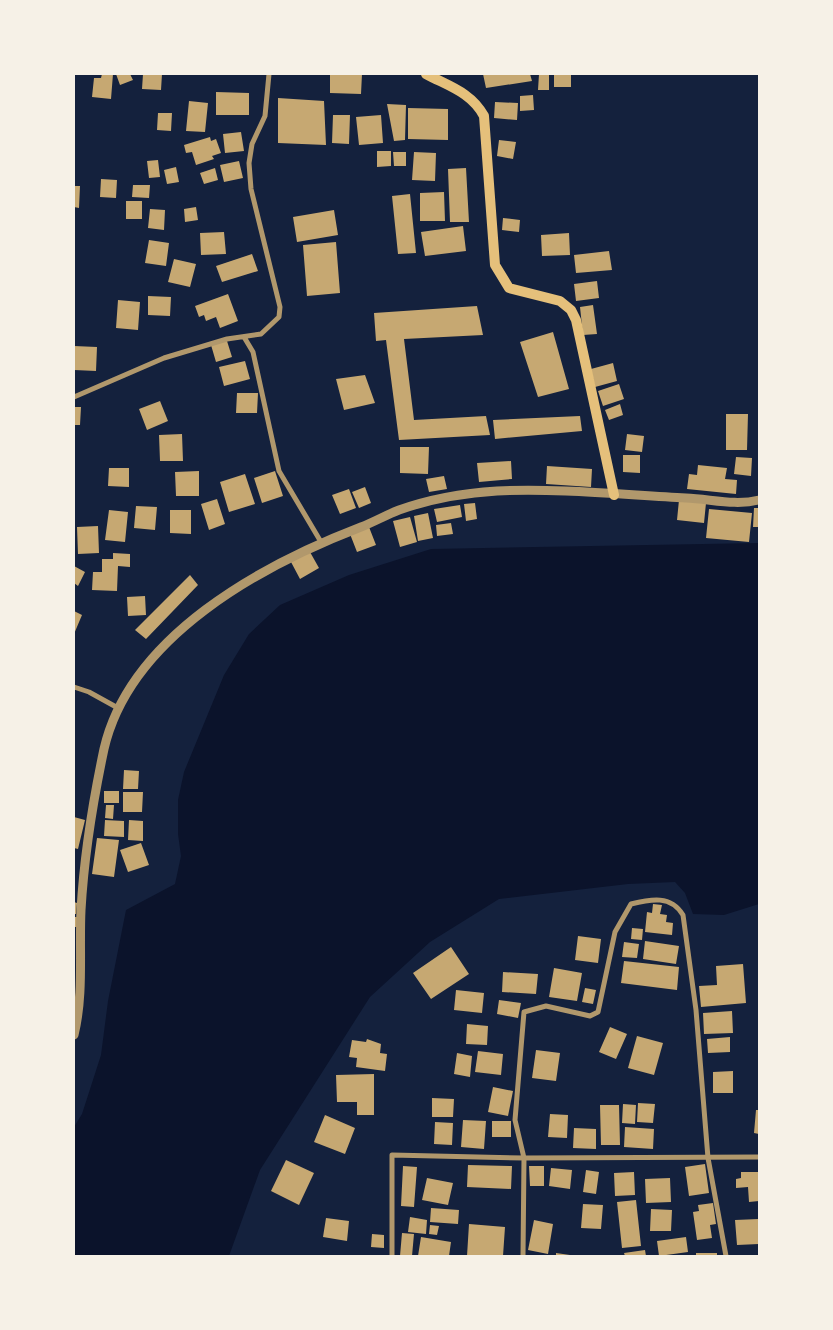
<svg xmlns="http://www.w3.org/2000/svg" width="833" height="1330" viewBox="0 0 833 1330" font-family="Cabin,sans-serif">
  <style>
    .water { fill: #0b132b }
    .building { fill: #c6a872 }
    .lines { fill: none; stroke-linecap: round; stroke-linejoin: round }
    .minor { stroke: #b1986c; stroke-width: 5 }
    .tertiary { stroke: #b1986c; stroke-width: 9 }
    .secondary { stroke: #e5c07b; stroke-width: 10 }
  </style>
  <rect width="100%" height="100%" fill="#14213d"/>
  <!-- water -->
  <path class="water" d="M 759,543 L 759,904 L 724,915 L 693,914 L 685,893 L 675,882 L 628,884 L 499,899 L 430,942 L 370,997 L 260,1170 L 229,1256 L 74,1256 L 74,1127 L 82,1114 L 101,1055 L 108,1001 L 126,910 L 175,884 L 181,856 L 178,834 L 178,800 L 184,772 L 224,675 L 249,634 L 280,605 L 349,575 L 431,549 Z"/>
  <!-- building -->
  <path class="building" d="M 102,74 L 113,74 L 111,99 L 92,97 L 94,78 L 101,78 Z
    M 116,74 L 130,74 L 133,80 L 120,85 Z
    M 143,74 L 162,74 L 161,90 L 142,89 Z
    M 330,74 L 362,74 L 361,94 L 330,93 Z
    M 483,74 L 530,74 L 532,81 L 486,88 Z
    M 539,74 L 549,74 L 549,90 L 538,90 Z
    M 554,74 L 571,74 L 571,87 L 554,87 Z
    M 216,92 L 249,93 L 249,115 L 216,115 Z
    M 533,95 L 534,110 L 520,111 L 520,96 Z
    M 278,98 L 324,101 L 326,145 L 278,143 Z
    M 189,101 L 208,103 L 205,132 L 186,131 Z
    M 495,102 L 518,103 L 517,120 L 494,118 Z
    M 387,104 L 406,105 L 405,140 L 394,141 Z
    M 408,108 L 448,109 L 448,140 L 408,139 Z
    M 158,113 L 172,113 L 171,131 L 157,130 Z
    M 333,115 L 350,115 L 349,144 L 332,143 Z
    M 381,115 L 383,143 L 359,145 L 356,117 Z
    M 241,132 L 244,151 L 225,153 L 223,134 Z
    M 210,137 L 211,141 L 216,139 L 221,153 L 212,156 L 214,159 L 196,165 L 192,152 L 186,153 L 184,145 Z
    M 499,140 L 516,142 L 513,159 L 497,156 Z
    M 377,151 L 391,151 L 391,166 L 377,167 Z
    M 393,152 L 406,152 L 406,166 L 394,166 Z
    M 414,152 L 436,153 L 435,181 L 412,180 Z
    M 158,160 L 160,177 L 149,178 L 147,161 Z
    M 239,161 L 243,178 L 224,182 L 220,165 Z
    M 176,167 L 179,182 L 167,184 L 164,170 Z
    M 215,168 L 218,180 L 204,184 L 200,173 Z
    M 466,168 L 469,222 L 450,222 L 448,169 Z
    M 101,179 L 117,180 L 116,198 L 100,197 Z
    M 133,185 L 150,185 L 149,198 L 132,197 Z
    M 74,186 L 80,186 L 79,208 L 74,207 Z
    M 444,192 L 445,221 L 420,221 L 420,193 Z
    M 410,194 L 416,253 L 398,254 L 392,196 Z
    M 126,201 L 142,201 L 142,219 L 126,219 Z
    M 196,207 L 198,220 L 185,222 L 184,209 Z
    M 150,209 L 165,210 L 164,230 L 148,228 Z
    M 334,210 L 338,235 L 297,242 L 293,217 Z
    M 503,218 L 520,220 L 519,232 L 502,230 Z
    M 463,226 L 466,251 L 425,256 L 421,232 Z
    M 224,232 L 226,254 L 201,255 L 200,233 Z
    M 569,233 L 570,255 L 542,256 L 541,235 Z
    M 149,240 L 169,243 L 166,266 L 145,263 Z
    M 336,242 L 340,293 L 307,296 L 303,245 Z
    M 609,251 L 612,270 L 576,273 L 574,255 Z
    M 252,254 L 258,271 L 222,282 L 216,266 Z
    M 174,259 L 196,264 L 190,287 L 168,282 Z
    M 597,281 L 599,298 L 576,301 L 574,284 Z
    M 228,294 L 238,321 L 220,328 L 216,317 L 206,321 L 204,315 L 199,317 L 195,306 Z
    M 148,296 L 171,297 L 170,316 L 148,315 Z
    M 118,300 L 140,302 L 138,330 L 116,328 Z
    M 593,305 L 597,334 L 583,335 L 580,307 Z
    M 477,306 L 483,335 L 404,339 L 414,420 L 486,416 L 490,435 L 399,440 L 386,340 L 376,341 L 374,313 Z
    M 553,332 L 569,389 L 538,397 L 520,342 Z
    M 227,341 L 232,357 L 216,362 L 211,345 Z
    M 74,346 L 97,347 L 96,371 L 74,370 Z
    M 245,361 L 250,379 L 224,386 L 219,367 Z
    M 613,363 L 617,381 L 595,387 L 591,369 Z
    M 365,375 L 375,403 L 344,410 L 336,379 Z
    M 619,384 L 624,399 L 603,406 L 598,391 Z
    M 237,393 L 258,393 L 257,413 L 236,413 Z
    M 160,401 L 168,421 L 147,430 L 139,409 Z
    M 620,404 L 623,415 L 609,420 L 605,410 Z
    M 74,407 L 81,407 L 80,425 L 74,425 Z
    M 726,414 L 748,414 L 747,450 L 726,450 Z
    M 580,416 L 582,431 L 495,439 L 493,420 Z
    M 182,434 L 183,461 L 160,461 L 159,435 Z
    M 627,434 L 644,436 L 642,452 L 625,450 Z
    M 400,447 L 429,447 L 428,474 L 400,473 Z
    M 623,455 L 640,455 L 640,473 L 623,472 Z
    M 736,457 L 752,458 L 751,476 L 734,474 Z
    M 511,461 L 512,479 L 479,482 L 477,463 Z
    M 698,465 L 727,468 L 725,479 L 737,480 L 736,494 L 687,489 L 689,474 L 697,475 Z
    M 547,466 L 592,469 L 591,487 L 546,484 Z
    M 109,468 L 129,468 L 129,487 L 108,486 Z
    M 199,471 L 199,496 L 176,496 L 175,472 Z
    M 275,471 L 283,496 L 262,503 L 254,478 Z
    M 245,474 L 255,504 L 229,512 L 220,482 Z
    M 444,476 L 447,489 L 429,492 L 426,479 Z
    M 365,487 L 371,503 L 359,508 L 352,492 Z
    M 349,489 L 356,508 L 340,514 L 332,495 Z
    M 217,499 L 225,524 L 209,530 L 201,504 Z
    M 679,500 L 706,503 L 704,523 L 677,520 Z
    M 475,503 L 477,519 L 466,521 L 464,504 Z
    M 460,505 L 462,517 L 437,522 L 434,509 Z
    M 136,506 L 157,507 L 155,530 L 134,528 Z
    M 754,508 L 759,508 L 759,527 L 753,527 Z
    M 709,509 L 752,513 L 749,542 L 706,538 Z
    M 109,510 L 128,512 L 125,542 L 105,540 Z
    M 170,510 L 191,510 L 191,534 L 170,533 Z
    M 428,513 L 433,538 L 418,541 L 414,516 Z
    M 410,517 L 417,542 L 400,547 L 393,521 Z
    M 451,523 L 453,534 L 437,536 L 436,525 Z
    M 98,526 L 99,553 L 78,554 L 77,527 Z
    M 369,527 L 376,545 L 357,552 L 350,534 Z
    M 310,552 L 319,568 L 300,579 L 291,562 Z
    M 113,553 L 130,554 L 130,567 L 118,566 L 117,591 L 92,590 L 93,572 L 102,572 L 102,559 L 113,559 Z
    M 74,566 L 85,572 L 78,586 L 74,583 Z
    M 190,575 L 198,585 L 146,639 L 135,630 Z
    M 145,596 L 146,615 L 128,616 L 127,597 Z
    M 74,611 L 82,615 L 74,634 Z
    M 124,770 L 139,771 L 138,789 L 123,789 Z
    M 104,791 L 119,791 L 119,803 L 104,803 Z
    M 123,792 L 143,792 L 142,812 L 123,812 Z
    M 106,805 L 114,805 L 113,819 L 105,818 Z
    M 74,817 L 85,820 L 78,849 L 74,848 Z
    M 105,820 L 124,821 L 124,837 L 104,836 Z
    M 129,820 L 143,821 L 143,841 L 128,840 Z
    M 97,838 L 119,840 L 114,877 L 92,874 Z
    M 141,843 L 149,865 L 128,872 L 120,850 Z
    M 74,902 L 77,903 L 76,914 L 74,914 Z
    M 653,904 L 662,905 L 660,914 L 667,915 L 666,922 L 673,923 L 672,935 L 645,932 L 647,912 L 652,913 Z
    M 74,917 L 79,917 L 78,927 L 74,927 Z
    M 632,928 L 643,929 L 642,940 L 631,939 Z
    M 578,936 L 601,939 L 598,963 L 575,960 Z
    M 645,941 L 679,946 L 676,964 L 643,959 Z
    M 624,942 L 639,944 L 637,958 L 622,957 Z
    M 451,947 L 469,974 L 431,999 L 413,973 Z
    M 624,961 L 679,967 L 677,990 L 621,983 Z
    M 743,964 L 746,1003 L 701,1007 L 699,986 L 717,985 L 716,966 Z
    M 554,968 L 582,973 L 577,1001 L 549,997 Z
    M 503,972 L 538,974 L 536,994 L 502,992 Z
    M 585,988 L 596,990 L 593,1004 L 582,1002 Z
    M 456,990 L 484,993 L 482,1013 L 454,1010 Z
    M 499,1000 L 521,1003 L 518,1018 L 497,1014 Z
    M 732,1011 L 733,1033 L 704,1034 L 703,1013 Z
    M 467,1024 L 488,1026 L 487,1045 L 466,1044 Z
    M 610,1027 L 627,1034 L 616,1059 L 599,1052 Z
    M 637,1036 L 663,1043 L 654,1075 L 628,1068 Z
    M 730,1037 L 730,1052 L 708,1053 L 707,1039 Z
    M 367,1039 L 381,1044 L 380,1053 L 387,1054 L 385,1071 L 356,1067 L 357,1058 L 349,1057 L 352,1040 L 366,1042 Z
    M 536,1050 L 560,1053 L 556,1081 L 532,1078 Z
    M 478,1051 L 503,1054 L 501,1075 L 475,1072 Z
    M 457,1053 L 472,1056 L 470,1077 L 454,1074 Z
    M 733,1071 L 733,1093 L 713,1093 L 713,1072 Z
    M 374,1074 L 374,1115 L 357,1115 L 357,1102 L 337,1102 L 336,1075 Z
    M 493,1087 L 513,1091 L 508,1116 L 488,1112 Z
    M 432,1098 L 454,1099 L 453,1117 L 432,1117 Z
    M 638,1103 L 655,1104 L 653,1123 L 637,1122 Z
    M 623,1104 L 636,1105 L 635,1124 L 622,1123 Z
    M 600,1105 L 619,1105 L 620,1145 L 601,1145 Z
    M 756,1110 L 759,1110 L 759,1134 L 754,1133 Z
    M 550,1114 L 568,1115 L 567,1138 L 548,1137 Z
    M 325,1115 L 355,1128 L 345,1154 L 314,1142 Z
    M 463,1120 L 486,1121 L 484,1149 L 461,1147 Z
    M 492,1121 L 511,1121 L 511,1137 L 492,1137 Z
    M 435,1122 L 453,1123 L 452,1145 L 434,1144 Z
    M 625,1127 L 654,1129 L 653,1149 L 624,1147 Z
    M 574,1128 L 596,1129 L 596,1149 L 573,1148 Z
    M 286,1160 L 314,1173 L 299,1205 L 271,1191 Z
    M 705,1164 L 709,1193 L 689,1196 L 685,1167 Z
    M 468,1165 L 512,1166 L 511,1189 L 467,1187 Z
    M 403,1166 L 417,1167 L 414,1207 L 401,1206 Z
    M 529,1166 L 544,1166 L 544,1186 L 530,1186 Z
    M 551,1168 L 572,1170 L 570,1189 L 549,1186 Z
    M 586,1170 L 599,1172 L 596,1194 L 583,1192 Z
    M 634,1172 L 635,1195 L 615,1196 L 614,1173 Z
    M 741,1172 L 759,1172 L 759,1201 L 749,1202 L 748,1187 L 736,1188 L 736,1179 L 741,1178 Z
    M 427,1178 L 453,1183 L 448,1205 L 422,1200 Z
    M 670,1178 L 671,1202 L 646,1203 L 645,1179 Z
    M 636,1200 L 641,1246 L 622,1248 L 617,1202 Z
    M 713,1203 L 716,1224 L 710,1225 L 712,1238 L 697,1240 L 693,1212 L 699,1211 L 698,1205 Z
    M 583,1204 L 603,1205 L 601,1229 L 581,1228 Z
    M 431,1208 L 459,1210 L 458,1224 L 430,1222 Z
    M 651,1209 L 672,1210 L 671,1231 L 650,1231 Z
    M 410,1217 L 427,1220 L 426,1234 L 408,1232 Z
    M 326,1218 L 349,1221 L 347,1241 L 323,1237 Z
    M 759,1219 L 759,1244 L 737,1245 L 735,1220 Z
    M 534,1220 L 553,1224 L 548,1254 L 528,1250 Z
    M 469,1224 L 505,1227 L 503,1256 L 467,1256 Z
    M 430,1225 L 439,1226 L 437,1235 L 429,1234 Z
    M 402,1233 L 414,1234 L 412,1256 L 400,1256 Z
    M 372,1234 L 384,1235 L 384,1248 L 371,1247 Z
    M 421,1237 L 451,1242 L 449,1256 L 418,1256 Z
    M 686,1237 L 688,1252 L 659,1256 L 657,1241 Z
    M 645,1250 L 646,1256 L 625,1256 L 624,1253 Z
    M 556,1253 L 570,1255 L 570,1256 L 556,1256 Z
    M 696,1253 L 717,1253 L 717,1256 L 696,1256 Z"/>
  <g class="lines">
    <!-- minor -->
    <path class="minor" d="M 244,337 L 253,352 L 279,471 L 321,542
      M 74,397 L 164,358 L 227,339 L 261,334 L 279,317 L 280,307 L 251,189 L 249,163 L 252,144 L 265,116 L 269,74
      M 74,687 L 89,692 L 118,708
      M 392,1256 L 392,1155 L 524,1158 L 759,1157
      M 523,1256 L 524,1158 L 515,1120 L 524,1012 L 546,1006 L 590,1016 L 598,1012 L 615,932 L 631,904 C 651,899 671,895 683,915 L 696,1010 L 708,1158 L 726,1256"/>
    <!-- tertiary -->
    <path class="tertiary" d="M 74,1035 C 84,994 79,951 81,910 C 84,856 93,801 104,749 C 130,636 262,565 361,527 C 374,522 386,515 399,510 C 430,499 465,493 497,491 C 557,488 626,495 686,498 C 711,499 735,506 759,500"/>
    <!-- secondary -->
    <path class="secondary" d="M 426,74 C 448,86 471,92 484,116 L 495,265 L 509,288 L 560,301 L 571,310 L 576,320 L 614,495"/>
  </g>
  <!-- border -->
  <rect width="833" height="1330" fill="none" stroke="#f6f1e7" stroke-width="150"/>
</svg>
